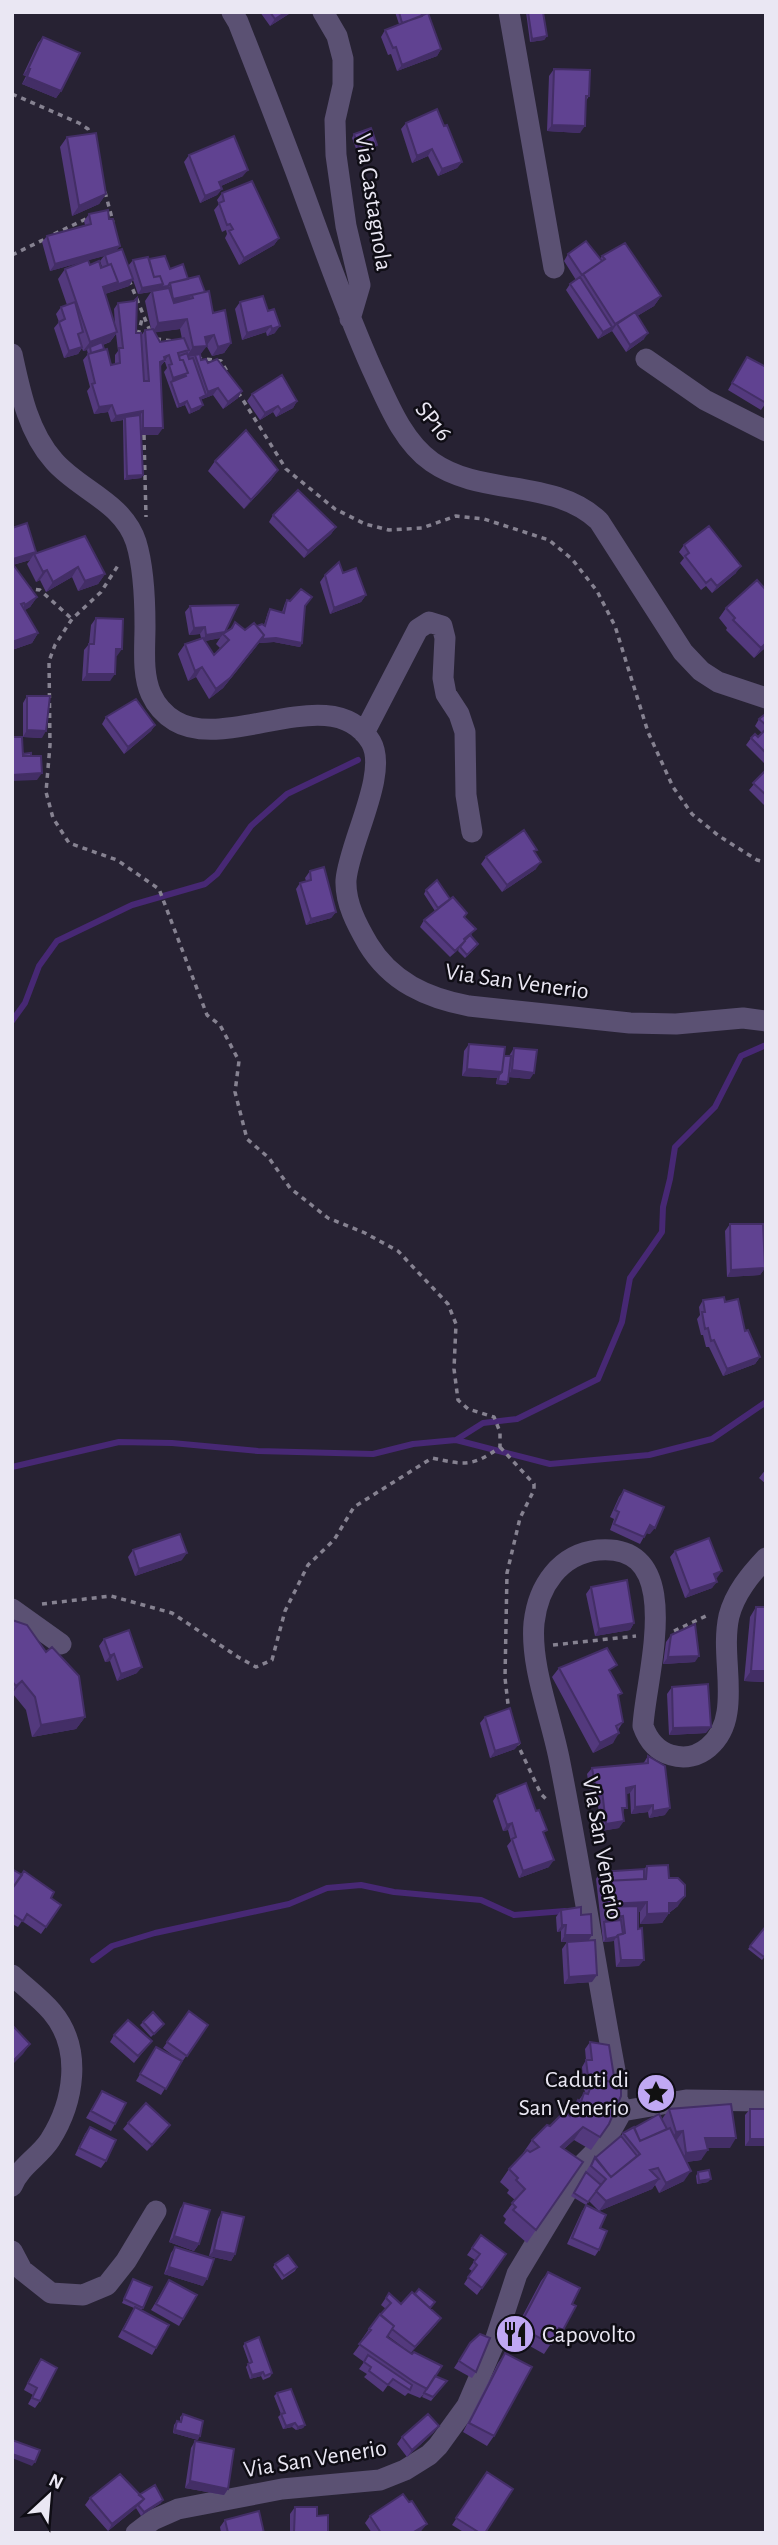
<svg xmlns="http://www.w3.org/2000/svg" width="778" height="2545" viewBox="0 0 778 2545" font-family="'Alegreya Sans',sans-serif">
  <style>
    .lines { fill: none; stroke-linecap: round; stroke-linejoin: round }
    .stream { stroke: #472874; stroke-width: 6 }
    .path { stroke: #868291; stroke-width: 3.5; stroke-dasharray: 5 5; stroke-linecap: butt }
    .minor { stroke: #5b5173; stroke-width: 21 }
    .wall { fill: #53397d; fill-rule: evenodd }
    .shaded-wall { fill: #432e66 }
    .building { fill: #604291; stroke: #432e66; stroke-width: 2 }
    .labels { text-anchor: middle; stroke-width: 5; stroke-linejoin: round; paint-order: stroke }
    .street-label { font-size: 24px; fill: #eae7f3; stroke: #0f0d15 }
    .poi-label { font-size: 24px; fill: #eae7f3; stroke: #0f0d15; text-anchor: end }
  </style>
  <rect width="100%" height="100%" fill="#272233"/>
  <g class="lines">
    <!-- stream -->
    <path class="stream" d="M 12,1021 L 25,1003 L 39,966 L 57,941 L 132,905 L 205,884 L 217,874 L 251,826 L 287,794 L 358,760
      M 456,1440 L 483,1423 L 517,1419 L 598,1379 L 622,1322 L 630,1278 L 662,1232 L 663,1207 L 670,1179 L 675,1147 L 715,1107 L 741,1056 L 766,1045
      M 12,1467 L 119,1442 L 172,1443 L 258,1451 L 373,1454 L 413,1444 L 456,1440 L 550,1464 L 649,1455 L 712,1439 L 766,1402
      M 93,1960 L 112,1946 L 155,1933 L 289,1904 L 327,1888 L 361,1885 L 394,1892 L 481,1900 L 514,1915 L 565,1911"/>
    <!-- path -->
    <path class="path" d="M 12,94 L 79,123 L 88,129 L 91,137
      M 105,192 L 113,222
      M 54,234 L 88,218
      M 12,255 L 47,238
      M 129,280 L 150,331
      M 138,335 L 142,319
      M 156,339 L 173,341
      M 197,358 L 221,361 L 228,373
      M 238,392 L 286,469 L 335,509 L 365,524 L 389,530 L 422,528 L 456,516 L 484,519 L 549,540 L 572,559 L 597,591 L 615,626 L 648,732 L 673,787 L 692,814 L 719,836 L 757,860 L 766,862
      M 144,435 L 146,517
      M 26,588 L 40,590 L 72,619
      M 500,1447 L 534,1484 L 534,1490 L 520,1518 L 507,1573 L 505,1678 L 509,1713
      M 42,1604 L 111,1596 L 172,1613 L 238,1657 L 256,1667 L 272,1660 L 285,1611 L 308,1565 L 334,1540 L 354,1507 L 432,1458 C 464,1465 473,1467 500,1447 L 500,1432 L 494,1417 L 468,1409 L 458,1400 L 454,1369 L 456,1324 L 448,1304 L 398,1251 L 365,1233 L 328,1218 L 290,1188 L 269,1158 L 247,1139 L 235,1092 L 239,1061 L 220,1025 L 207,1015 L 159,889 L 117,860 L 69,843 L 53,818 L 46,792 L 50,745 L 49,661 L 55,645 L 72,619 L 101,592 L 119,564
      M 674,1631 L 708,1615
      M 553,1645 L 636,1636
      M 516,1741 L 541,1794 L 546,1799"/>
    <!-- minor -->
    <path class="minor" d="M 232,12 L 238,22 C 260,78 282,134 303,191 C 325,251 346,311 372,369 C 387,401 402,441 432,462 C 482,497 554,478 599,521 L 683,652 L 701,671 L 718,682 L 766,698
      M 323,12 L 337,36 L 343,59 L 343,85 L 335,120 L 336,155 L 346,226 L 360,285 L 350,319
      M 509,12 L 554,268
      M 12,354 C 20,391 28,432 54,461 C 79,490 123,502 136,542 C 144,568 145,599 145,626 C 145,648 142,674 151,694 C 156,705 165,715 175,721 C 228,753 333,678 371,742 C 389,773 349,843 346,880 C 345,903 357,925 368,944 C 391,982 427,998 469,1006 L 630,1023 L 676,1024 L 743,1018 L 766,1021
      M 646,359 L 705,400 L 766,431
      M 364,733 L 418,629 L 429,622 L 442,626 L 445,638 L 443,678 L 446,694 L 459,714 L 465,732 L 466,795 L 472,832
      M 12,1609 L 61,1644
      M 12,1975 C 25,1987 41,1999 52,2012 C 83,2049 74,2102 50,2140 C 39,2157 20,2166 12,2186
      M 622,2111 L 617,2098 L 617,2081 C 597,1975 581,1869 560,1763 C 552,1719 530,1667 534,1623 C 538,1586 560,1554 598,1550 C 689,1542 645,1678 643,1726 C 648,1740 657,1751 671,1755 C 700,1764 723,1740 727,1712 C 732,1681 722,1648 729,1616 C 735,1593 750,1575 766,1558
      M 622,2111 L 686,2100 L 766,2101
      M 12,2251 L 22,2270 L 51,2293 L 83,2295 L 107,2285 L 126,2261 L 156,2211
      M 136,2533 L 153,2520 L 178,2509 L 282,2489 L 380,2480 L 405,2470 L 429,2455 L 438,2446 L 467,2406 L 495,2341 L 517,2274 L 584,2163 L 604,2143 L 622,2111"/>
  </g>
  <!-- wall -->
  <path class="wall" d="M 260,12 L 292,12 L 270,26 Z
    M 395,12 L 421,12 L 441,49 L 437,56 L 397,71 L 391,54 L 388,55 L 381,37 L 385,30 L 399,24 Z
    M 526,12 L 543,12 L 547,36 L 544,40 L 530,42 Z
    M 43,37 L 61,91 L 56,98 L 22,84 L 26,76 L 23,75 L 38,43 Z
    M 554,69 L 589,96 L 586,101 L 580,133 L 547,131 L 549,76 Z
    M 406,123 L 444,126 L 462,162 L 457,168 L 438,176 L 428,156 L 412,163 L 401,129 Z
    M 354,134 L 375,148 L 358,154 L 352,138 Z
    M 67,137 L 106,194 L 99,204 L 72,216 L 60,147 Z
    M 189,155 L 243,176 L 221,186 L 222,189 L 217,195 L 200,203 L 184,162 Z
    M 222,193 L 279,238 L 274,245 L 239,265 L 225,238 L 227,234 L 226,230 L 222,232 L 214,210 L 219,204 L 217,200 Z
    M 89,214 L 109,219 L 116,251 L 128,266 L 133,260 L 149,259 L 170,269 L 188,279 L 213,313 L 231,343 L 224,353 L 212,356 L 206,345 L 200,355 L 201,360 L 208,363 L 242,391 L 238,398 L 223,409 L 213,395 L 200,400 L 200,409 L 189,414 L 185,405 L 177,408 L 164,372 L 167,368 L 165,362 L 164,362 L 160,367 L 158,435 L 141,435 L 143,475 L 141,478 L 124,480 L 123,420 L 111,422 L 108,412 L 94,414 L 87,391 L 90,387 L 83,360 L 88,354 L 87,350 L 83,351 L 82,348 L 78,354 L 64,358 L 54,328 L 59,322 L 56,314 L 61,307 L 67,305 L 58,279 L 65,269 L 85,261 L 50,271 L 42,242 L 47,236 L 85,225 L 84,221 ZM 104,256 L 100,261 L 102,267 L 90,265 L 88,260 ZM 133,280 L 138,294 L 151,292 L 145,301 L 151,329 L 145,330 L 141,336 L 136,333 L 118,303 L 114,309 L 115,326 L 105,294 L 129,286 ZM 180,329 L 182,339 L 160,342 L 155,332 ZM 116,334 L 118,351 L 115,355 L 115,364 L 111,365 L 103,345 L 110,342 Z
    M 568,254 L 600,259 L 602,256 L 661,296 L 654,306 L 637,316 L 644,339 L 626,352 L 612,331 L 598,339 L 566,290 L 570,284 L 576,280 L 564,261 Z
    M 263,296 L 275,333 L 267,336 L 266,332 L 242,340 L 235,309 L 240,302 Z
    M 747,357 L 766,367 L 766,403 L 761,410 L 728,390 Z
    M 252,394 L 297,401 L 293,408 L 276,417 L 273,412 L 260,420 L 247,401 Z
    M 215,461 L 278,470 L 271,480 L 244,509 L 208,471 Z
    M 273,515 L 336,527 L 331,534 L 304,558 L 269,522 Z
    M 12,528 L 36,552 L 105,574 L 98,584 L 78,591 L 72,577 L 46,592 L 40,580 L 36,582 L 27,564 L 30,560 L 13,565 L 37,597 L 30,607 L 24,610 L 38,633 L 32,643 L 12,650 Z
    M 684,545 L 736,573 L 712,593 L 706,586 L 701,590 L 680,563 L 684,558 L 679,552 Z
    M 325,575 L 366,595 L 361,602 L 330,614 L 320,582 Z
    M 287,600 L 305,606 L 302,643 L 300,647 L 274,642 L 259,643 L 223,688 L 209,699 L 196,677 L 188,681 L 178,654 L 185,644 L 201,638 L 200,634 L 189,635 L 185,612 L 190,606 L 223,634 L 230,629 L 235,622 L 245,630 L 264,625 L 268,612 L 270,609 L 282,612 L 285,603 ZM 220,638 L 216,644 L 220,648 L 214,655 L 205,641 Z
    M 726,608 L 766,647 L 754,658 L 726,630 L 727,628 L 719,618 Z
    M 96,618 L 117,656 L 116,656 L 110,681 L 82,681 L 84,650 L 89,644 L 91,625 Z
    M 27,696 L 42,738 L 23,737 L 23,703 Z
    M 106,717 L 155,725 L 151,731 L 124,754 L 102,724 Z
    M 766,717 L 766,765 L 746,745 L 751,738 L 758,737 L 762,733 L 755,726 L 759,719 Z
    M 766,770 L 766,807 L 749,790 Z
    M 535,853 L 536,869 L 502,892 L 481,864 L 486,857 Z
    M 310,871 L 336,912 L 331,918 L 306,925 L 296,889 L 300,883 L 306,881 L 305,878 Z
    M 426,890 L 450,899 L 465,917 L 476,947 L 465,958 L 458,951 L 459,949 L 450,957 L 420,927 L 424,920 L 435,911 L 424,894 Z
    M 469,1044 L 504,1056 L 509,1056 L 514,1048 L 530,1079 L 509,1077 L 506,1085 L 496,1084 L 497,1078 L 462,1076 L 464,1051 Z
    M 730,1224 L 765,1268 L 760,1275 L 727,1277 L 725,1231 Z
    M 703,1300 L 725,1302 L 745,1331 L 760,1357 L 755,1364 L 723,1376 L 709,1347 L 706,1347 L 703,1335 L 701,1335 L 697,1319 L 700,1315 L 699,1307 Z
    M 766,1469 L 766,1484 L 759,1478 Z
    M 624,1490 L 650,1534 L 646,1533 L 640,1544 L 610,1530 L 614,1519 L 610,1517 L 619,1497 Z
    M 133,1550 L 182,1560 L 135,1576 L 128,1557 Z
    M 675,1551 L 717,1578 L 716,1578 L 712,1588 L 685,1598 L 670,1557 Z
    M 591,1587 L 634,1623 L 630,1630 L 595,1636 L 586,1594 Z
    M 756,1607 L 766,1607 L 766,1682 L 744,1681 L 750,1617 Z
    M 12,1620 L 85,1717 L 76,1729 L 32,1737 L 26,1710 L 13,1694 L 12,1694 Z
    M 671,1635 L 695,1662 L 663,1664 L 666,1642 Z
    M 104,1639 L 137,1673 L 117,1681 L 110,1661 L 105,1662 L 99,1646 Z
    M 559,1668 L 611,1673 L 623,1722 L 618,1730 L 613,1743 L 593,1753 L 552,1677 Z
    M 672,1687 L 706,1733 L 669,1735 L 667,1694 Z
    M 485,1717 L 515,1749 L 490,1758 L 480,1723 Z
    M 648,1756 L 665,1815 L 649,1818 L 648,1812 L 631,1814 L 630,1793 L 626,1794 L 623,1814 L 619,1828 L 601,1831 L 597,1797 L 590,1792 L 587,1774 L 592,1768 L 643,1764 Z
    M 497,1795 L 544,1835 L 549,1867 L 519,1878 L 507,1846 L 511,1841 L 508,1830 L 503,1831 L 493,1801 Z
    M 647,1866 L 669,1878 L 678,1906 L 669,1913 L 662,1923 L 640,1924 L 640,1912 L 638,1912 L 639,1966 L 616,1967 L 614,1941 L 603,1942 L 596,1879 L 600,1872 L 644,1869 Z
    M 12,1869 L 61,1905 L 41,1934 L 22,1921 L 18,1927 L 12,1924 Z
    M 561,1910 L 581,1915 L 592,1935 L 588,1941 L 592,1982 L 564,1984 L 562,1949 L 567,1942 L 561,1942 L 561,1931 L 557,1932 L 556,1917 Z
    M 766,1926 L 766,1955 L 762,1960 L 748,1949 Z
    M 189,2011 L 208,2025 L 182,2062 L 181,2062 L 161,2095 L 136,2081 L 156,2047 L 178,2059 L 163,2048 Z
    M 143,2022 L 161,2027 L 151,2037 L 140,2025 Z
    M 114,2035 L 147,2047 L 134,2063 L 110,2042 Z
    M 590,2042 L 609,2124 L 591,2150 L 574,2140 L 564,2149 L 583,2162 L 527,2243 L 504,2223 L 506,2219 L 503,2216 L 515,2200 L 507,2193 L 509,2190 L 500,2182 L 509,2169 L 524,2153 L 523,2153 L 532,2140 L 550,2126 L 569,2114 L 584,2093 L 585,2091 L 584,2090 L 582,2067 L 586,2060 L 585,2049 Z
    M 102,2091 L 115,2124 L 111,2131 L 86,2118 Z
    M 669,2109 L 730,2148 L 707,2148 L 701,2160 L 686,2162 L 684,2181 L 659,2193 L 655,2185 L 652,2189 L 599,2211 L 589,2201 L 586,2205 L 571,2196 L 595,2157 L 595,2158 L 621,2136 L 623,2133 L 634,2128 L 663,2123 L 662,2119 Z
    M 750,2109 L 766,2146 L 745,2146 L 745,2115 Z
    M 128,2123 L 165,2132 L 147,2151 L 123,2129 Z
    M 90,2127 L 106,2161 L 101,2168 L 75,2155 L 85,2134 Z
    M 698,2172 L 708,2182 L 697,2184 L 696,2176 Z
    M 184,2203 L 199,2244 L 194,2251 L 169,2242 L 180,2209 Z
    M 586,2205 L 600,2228 L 599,2250 L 595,2256 L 567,2244 L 582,2211 Z
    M 222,2212 L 235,2254 L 231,2261 L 209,2256 L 218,2219 Z
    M 481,2235 L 506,2254 L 477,2295 L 464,2284 L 472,2271 L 469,2269 L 475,2260 L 467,2255 Z
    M 175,2247 L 203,2286 L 164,2274 L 171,2253 Z
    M 275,2264 L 297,2267 L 295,2271 L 282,2280 L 273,2267 Z
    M 548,2272 L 572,2304 L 563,2330 L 556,2340 L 554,2339 L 544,2354 L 512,2336 L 541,2281 Z
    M 133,2279 L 143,2308 L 141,2310 L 156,2348 L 152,2355 L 118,2337 L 134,2308 L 122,2303 Z
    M 169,2280 L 183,2319 L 179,2326 L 151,2310 Z
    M 389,2293 L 401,2304 L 430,2308 L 436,2325 L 411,2353 L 435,2376 L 447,2381 L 431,2401 L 422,2397 L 424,2394 L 420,2398 L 408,2393 L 405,2396 L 388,2385 L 383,2392 L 364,2377 L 367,2374 L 359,2369 L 364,2362 L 353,2354 L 364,2339 L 362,2339 L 369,2329 L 386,2309 L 381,2305 ZM 388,2336 L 408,2351 L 387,2337 Z
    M 245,2343 L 272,2373 L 270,2377 L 263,2380 L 261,2376 L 250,2379 L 246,2367 L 249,2363 L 243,2346 Z
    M 470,2343 L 476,2372 L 472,2378 L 454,2368 Z
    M 505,2353 L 494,2436 L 487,2446 L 463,2432 L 498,2363 Z
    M 41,2359 L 40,2401 L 35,2408 L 28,2404 L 33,2395 L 24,2390 L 36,2366 Z
    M 277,2393 L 305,2425 L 303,2428 L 296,2430 L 292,2427 L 283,2429 L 278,2417 L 281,2414 L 274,2396 Z
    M 183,2414 L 198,2440 L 173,2433 L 174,2425 L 177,2421 L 180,2422 L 180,2417 Z
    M 434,2432 L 407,2457 L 397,2444 L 402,2437 Z
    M 195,2441 L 228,2489 L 224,2495 L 185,2488 L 191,2448 Z
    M 487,2472 L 485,2533 L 465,2533 L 452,2525 Z
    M 139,2495 L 161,2503 L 141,2516 L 136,2508 L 108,2531 L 85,2505 L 90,2498 Z
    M 295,2507 L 317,2516 L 328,2533 L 290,2533 L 290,2514 Z
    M 370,2516 L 422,2530 L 418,2533 L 372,2533 L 365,2523 Z
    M 225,2520 L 264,2533 L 221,2533 L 220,2527 Z"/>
  <!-- shaded-wall -->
  <path class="shaded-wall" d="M 286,12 L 292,12 L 270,26 L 275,19 Z
    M 547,36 L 544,40 L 530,42 L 532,39 Z
    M 441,49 L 437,56 L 397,71 L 402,65 Z
    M 28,69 L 30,69 L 26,76 L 23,75 Z
    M 27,77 L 61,91 L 56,98 L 22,84 Z
    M 552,125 L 585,126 L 580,133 L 547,131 Z
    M 377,145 L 375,148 L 358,154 L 360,151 Z
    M 432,149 L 428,156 L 412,163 L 417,156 Z
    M 462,162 L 457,168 L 438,176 L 442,169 Z
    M 248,170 L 243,176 L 214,189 L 219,182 Z
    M 222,189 L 217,195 L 200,203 L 205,196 Z
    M 106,194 L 99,204 L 72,216 L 79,206 Z
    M 279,238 L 274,245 L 239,265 L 244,258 Z
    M 120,246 L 115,253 L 50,271 L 55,264 Z
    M 133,279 L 129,286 L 96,297 L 103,287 L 118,282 Z
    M 163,284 L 168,286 L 166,289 L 138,294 L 142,288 Z
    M 191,296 L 187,302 L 167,306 L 172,299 Z
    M 661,296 L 654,306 L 619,327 L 617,324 L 612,331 L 598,339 L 603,332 L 612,327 L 615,324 Z
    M 187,319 L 180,329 L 152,333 L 158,323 Z
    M 271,326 L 266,332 L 242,340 L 247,333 Z
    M 280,326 L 275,333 L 267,336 L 272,329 Z
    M 117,332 L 110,342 L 90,349 L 90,347 L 87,350 L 83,351 L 90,342 Z
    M 648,333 L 644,339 L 626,352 L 630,345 Z
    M 214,335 L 207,345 L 198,346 L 205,337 Z
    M 231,343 L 224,353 L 212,356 L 218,347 Z
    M 207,346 L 200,355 L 195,355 L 194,356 L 186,357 L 193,347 Z
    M 82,347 L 78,354 L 64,358 L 69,351 Z
    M 169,355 L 160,367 L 156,368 L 164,357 Z
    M 188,373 L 184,380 L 171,382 L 173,378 Z
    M 218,388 L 213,395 L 197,401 L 200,398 L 206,395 L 208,392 Z
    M 242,391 L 238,398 L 223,409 L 228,402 Z
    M 187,401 L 185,405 L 177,408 L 179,405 Z
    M 297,401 L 293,408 L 276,417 L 281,410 Z
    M 112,405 L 108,412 L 94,414 L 99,407 Z
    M 203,405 L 200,409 L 189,414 L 191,410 Z
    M 278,406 L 273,412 L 260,420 L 265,413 Z
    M 143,411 L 138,418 L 125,417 L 123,420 L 111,422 L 116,416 Z
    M 143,428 L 163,428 L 158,435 L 138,435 Z
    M 278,470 L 271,480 L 244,509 L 251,500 Z
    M 143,475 L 141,478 L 124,480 L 127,476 Z
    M 336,527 L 331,534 L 304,558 L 308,551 Z
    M 36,552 L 34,554 L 30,560 L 12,565 L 13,559 Z
    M 741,566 L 736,573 L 712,593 L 717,586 Z
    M 78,567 L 72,577 L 46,592 L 53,582 Z
    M 47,570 L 40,580 L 36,582 L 43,572 Z
    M 105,574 L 98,584 L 78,591 L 85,581 Z
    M 366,595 L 361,602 L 330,614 L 334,608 Z
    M 37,597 L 30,607 L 18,615 L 25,605 Z
    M 205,627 L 200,634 L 189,635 L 194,628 Z
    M 225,632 L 220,638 L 201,642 L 206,635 Z
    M 38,633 L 32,643 L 12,650 L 12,642 Z
    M 276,638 L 302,643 L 300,647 L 274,642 L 259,643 L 223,688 L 209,699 L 216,689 L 259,639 Z
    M 766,643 L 766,647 L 754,658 L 761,648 Z
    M 116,649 L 122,649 L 117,656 L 112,656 Z
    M 202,667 L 196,677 L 188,681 L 195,671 Z
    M 87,674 L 115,674 L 110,681 L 82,681 Z
    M 155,725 L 151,731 L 124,754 L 128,747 Z
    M 27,730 L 46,731 L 42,738 L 23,737 Z
    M 42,773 L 37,780 L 12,781 L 12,775 Z
    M 541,862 L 536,869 L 502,892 L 507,885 Z
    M 336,912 L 331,918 L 306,925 L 311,919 Z
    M 467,1069 L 502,1072 L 497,1078 L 462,1076 Z
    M 512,1070 L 534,1073 L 530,1079 L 507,1077 Z
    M 498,1081 L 508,1082 L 506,1085 L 496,1084 Z
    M 765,1268 L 760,1275 L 727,1277 L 731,1270 Z
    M 760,1357 L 755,1364 L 723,1376 L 727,1369 Z
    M 650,1525 L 655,1528 L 650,1534 L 645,1532 Z
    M 187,1553 L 182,1560 L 135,1576 L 139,1569 Z
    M 722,1571 L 717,1578 L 709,1581 L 714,1574 Z
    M 717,1582 L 712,1588 L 685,1598 L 690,1591 Z
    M 634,1623 L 630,1630 L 595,1636 L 599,1629 Z
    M 114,1654 L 110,1661 L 105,1662 L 110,1656 Z
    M 699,1656 L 695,1662 L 663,1664 L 668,1657 Z
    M 142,1667 L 137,1673 L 117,1681 L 121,1674 Z
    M 751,1671 L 766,1671 L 766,1682 L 744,1681 Z
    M 22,1681 L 12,1694 L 12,1692 L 16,1686 Z
    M 85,1717 L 76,1729 L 32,1737 L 41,1725 Z
    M 711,1727 L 706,1733 L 669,1735 L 673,1728 Z
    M 619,1733 L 613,1743 L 593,1753 L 600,1743 Z
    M 520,1743 L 515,1749 L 490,1758 L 495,1751 Z
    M 635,1786 L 630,1793 L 621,1795 L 626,1788 Z
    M 653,1805 L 648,1812 L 631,1814 L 635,1807 Z
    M 670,1808 L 665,1815 L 649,1818 L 653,1811 Z
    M 624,1821 L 619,1828 L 601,1831 L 606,1824 Z
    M 512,1823 L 508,1830 L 503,1831 L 507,1825 Z
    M 554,1860 L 549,1867 L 519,1878 L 523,1871 Z
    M 685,1896 L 678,1906 L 670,1912 L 662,1913 L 669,1903 Z
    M 647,1902 L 640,1912 L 605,1914 L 605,1907 L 600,1914 L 607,1904 Z
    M 669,1913 L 662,1923 L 640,1924 L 647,1914 Z
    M 623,1916 L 619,1923 L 604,1922 L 606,1919 Z
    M 562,1925 L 566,1925 L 561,1931 L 557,1932 Z
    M 565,1935 L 592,1935 L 588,1941 L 561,1942 Z
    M 616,1937 L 614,1941 L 603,1942 L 606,1939 Z
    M 621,1960 L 644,1960 L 639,1966 L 616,1967 Z
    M 597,1975 L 592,1982 L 564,1984 L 569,1977 Z
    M 30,2044 L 23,2054 L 12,2065 L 12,2062 Z
    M 170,2125 L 165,2132 L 147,2151 L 152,2145 Z
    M 583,2127 L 574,2140 L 552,2159 L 561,2147 Z
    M 683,2131 L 676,2141 L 669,2142 L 676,2132 Z
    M 705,2138 L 736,2138 L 730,2148 L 698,2148 Z
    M 750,2139 L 766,2139 L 766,2146 L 745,2146 Z
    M 708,2150 L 701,2160 L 679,2163 L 686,2153 Z
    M 691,2171 L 684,2181 L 659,2193 L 666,2183 Z
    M 659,2179 L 652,2189 L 599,2211 L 606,2201 Z
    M 711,2179 L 708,2182 L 697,2184 L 699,2181 Z
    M 174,2236 L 199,2244 L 194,2251 L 169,2242 Z
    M 214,2250 L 235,2254 L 231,2261 L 209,2256 Z
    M 169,2267 L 207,2279 L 203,2286 L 164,2274 Z
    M 441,2318 L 436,2325 L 410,2354 L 415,2347 Z
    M 559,2328 L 563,2330 L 556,2340 L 553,2338 Z
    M 263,2372 L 261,2376 L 250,2379 L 252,2375 Z
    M 295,2423 L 292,2427 L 283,2429 L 286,2426 Z
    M 305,2425 L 303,2428 L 296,2430 L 298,2427 Z
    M 439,2426 L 434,2432 L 407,2457 L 412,2450 Z
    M 175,2430 L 200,2436 L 198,2440 L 173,2433 Z
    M 12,2454 L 35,2462 L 32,2466 L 12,2458 Z
    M 190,2481 L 228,2489 L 224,2495 L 185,2488 Z
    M 144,2499 L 139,2506 L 138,2505 L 136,2508 L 108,2531 L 112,2524 Z
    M 163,2500 L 161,2503 L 141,2516 L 144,2512 Z
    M 427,2524 L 422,2530 L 418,2533 L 412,2533 Z"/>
  <!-- building -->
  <path class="building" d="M 270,12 L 286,12 L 275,19 Z
    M 399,12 L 421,12 L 422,16 L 402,23 Z
    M 528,12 L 543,12 L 547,36 L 532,39 Z
    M 428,13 L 441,49 L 402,65 L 396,47 L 393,48 L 385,30 Z
    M 43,37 L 80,53 L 61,91 L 27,77 L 30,69 L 28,69 Z
    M 554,69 L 590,70 L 589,96 L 586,96 L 585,126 L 552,125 Z
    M 437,109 L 444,126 L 447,125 L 462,162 L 442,169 L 432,149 L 417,156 L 406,123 Z
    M 371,128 L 377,145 L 360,151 L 354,134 Z
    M 96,133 L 106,194 L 79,206 L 67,137 Z
    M 234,136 L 248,170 L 219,182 L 222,189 L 205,196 L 189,155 Z
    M 252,181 L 279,238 L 244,258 L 229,231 L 233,229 L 230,224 L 227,225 L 219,203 L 224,201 L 222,193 Z
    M 108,210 L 109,219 L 113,219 L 120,246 L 55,264 L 47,236 L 91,224 L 89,214 Z
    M 586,241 L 602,261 L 582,275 L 568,254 Z
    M 625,243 L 661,296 L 615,324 L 583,274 L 605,259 L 602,256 Z
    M 122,249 L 133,279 L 116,285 L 118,282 L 111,264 L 108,265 L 105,255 Z
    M 165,256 L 170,269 L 183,264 L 188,279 L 170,283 L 168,286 L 161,287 L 163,284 L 160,276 L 154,277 L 149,259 Z
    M 148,257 L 154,277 L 160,276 L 163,284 L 142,288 L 133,260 Z
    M 88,260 L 90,265 L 99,261 L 101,268 L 111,264 L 118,282 L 103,287 L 117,332 L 90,342 L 65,269 Z
    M 199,276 L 205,292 L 173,299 L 170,283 Z
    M 580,277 L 612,327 L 603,332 L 570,284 Z
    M 169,288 L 174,303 L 193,298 L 192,295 L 209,291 L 213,313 L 225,310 L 231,343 L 218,347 L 214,335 L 205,337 L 207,346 L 193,347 L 187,319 L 158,323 L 152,291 Z
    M 263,296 L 268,311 L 274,309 L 280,326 L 272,329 L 271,326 L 247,333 L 240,302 Z
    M 137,298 L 136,333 L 141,333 L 144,381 L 149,381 L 145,330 L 153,329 L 160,342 L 184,338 L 189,350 L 178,353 L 180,360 L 183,360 L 188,373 L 173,378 L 169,365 L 172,364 L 169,355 L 164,357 L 165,360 L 160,362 L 163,428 L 143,428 L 143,411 L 116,416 L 112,405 L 99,407 L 92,384 L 95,383 L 88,354 L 107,349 L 111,365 L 120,363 L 119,348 L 123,348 L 118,303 L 134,301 Z
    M 75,302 L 83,332 L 78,334 L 82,347 L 69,351 L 59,322 L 65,319 L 61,307 Z
    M 635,312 L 648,333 L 630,345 L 617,324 Z
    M 102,342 L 104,349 L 91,353 L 90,347 Z
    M 187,353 L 189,359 L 193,358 L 206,395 L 200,398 L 203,405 L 191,410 L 187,401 L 179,405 L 171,382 L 186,376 L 185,374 L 188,373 L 183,360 L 180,360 L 179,356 Z
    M 200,354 L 201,360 L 206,359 L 208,363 L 217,359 L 242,391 L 228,402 L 218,388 L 208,392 L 195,355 Z
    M 747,357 L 766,367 L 766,403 L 732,383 Z
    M 282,375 L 297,401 L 281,410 L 278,406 L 265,413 L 252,394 Z
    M 140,415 L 143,475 L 127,476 L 125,417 Z
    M 246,430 L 278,470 L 251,500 L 215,461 Z
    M 298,490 L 336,527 L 308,551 L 273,515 Z
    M 27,523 L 36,552 L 13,559 L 12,555 L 12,528 Z
    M 709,526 L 741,566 L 717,586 L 711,579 L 706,583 L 685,556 L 689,553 L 684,545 Z
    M 85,536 L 105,574 L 85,581 L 78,567 L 53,582 L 47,570 L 43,572 L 34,554 Z
    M 339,562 L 343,573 L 356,568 L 366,595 L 334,608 L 325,575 Z
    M 12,563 L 37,597 L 25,605 L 24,603 L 21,604 L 38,633 L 12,642 Z
    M 757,580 L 766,590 L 766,643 L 761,648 L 733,620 L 735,618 L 726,608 Z
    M 301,589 L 312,597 L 305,606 L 302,643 L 276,638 L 262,639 L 264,635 L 257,626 L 262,624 L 265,626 L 270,609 L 284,613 L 287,600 L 290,601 Z
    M 238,605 L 225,632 L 206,635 L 205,627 L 194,628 L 190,606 Z
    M 96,618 L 123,619 L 122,649 L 116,649 L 115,674 L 87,674 L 89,644 L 94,644 Z
    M 235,622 L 245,630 L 254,623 L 264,635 L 230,678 L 216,689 L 202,667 L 195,671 L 185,644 L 203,638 L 214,655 L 229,640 L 223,634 L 232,628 Z
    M 27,696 L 50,696 L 46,731 L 27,730 Z
    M 136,699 L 155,725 L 128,747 L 106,717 Z
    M 764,715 L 766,717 L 766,725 L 759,719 Z
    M 766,729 L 766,753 L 751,738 L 755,734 L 758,737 Z
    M 12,737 L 22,737 L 23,756 L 41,756 L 42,773 L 12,775 Z
    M 31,753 L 31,756 L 23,756 L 23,754 Z
    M 766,770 L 766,795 L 753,783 Z
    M 524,830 L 537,850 L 534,851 L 541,862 L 507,885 L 486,857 Z
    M 324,867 L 336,912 L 311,919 L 300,883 L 311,880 L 310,871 Z
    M 437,880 L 450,899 L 438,908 L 426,890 Z
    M 453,897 L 467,913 L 464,917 L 476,929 L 464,939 L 465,941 L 455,951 L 424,920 Z
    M 470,935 L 478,944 L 467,955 L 460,947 L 465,941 L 465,940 Z
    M 469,1044 L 505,1047 L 502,1072 L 467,1069 Z
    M 514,1048 L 537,1050 L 534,1073 L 512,1070 Z
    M 504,1056 L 511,1056 L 508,1082 L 498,1081 L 499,1075 L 502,1072 Z
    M 730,1224 L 763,1224 L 765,1268 L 731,1270 Z
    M 724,1297 L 725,1302 L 738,1299 L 745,1331 L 748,1330 L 760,1357 L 727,1369 L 714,1340 L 711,1341 L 708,1328 L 705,1329 L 702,1312 L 705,1312 L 703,1300 Z
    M 624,1490 L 664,1507 L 655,1528 L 650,1525 L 644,1537 L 614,1524 L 619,1512 L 615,1510 Z
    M 180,1534 L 187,1553 L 139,1569 L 133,1550 Z
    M 709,1538 L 722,1571 L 714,1574 L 717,1582 L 690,1591 L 675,1551 Z
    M 627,1580 L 634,1623 L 599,1629 L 591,1587 Z
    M 756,1607 L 766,1607 L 766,1671 L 751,1671 Z
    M 12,1620 L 27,1625 L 46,1652 L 52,1647 L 79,1676 L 85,1717 L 41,1725 L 35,1697 L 22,1681 L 16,1686 L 12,1681 Z
    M 695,1624 L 699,1656 L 668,1657 L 671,1635 Z
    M 129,1630 L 142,1667 L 121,1674 L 114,1654 L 110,1656 L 104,1639 Z
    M 607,1648 L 617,1665 L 609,1670 L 622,1693 L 618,1695 L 623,1722 L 616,1726 L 619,1733 L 600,1743 L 559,1668 Z
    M 708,1684 L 711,1727 L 673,1728 L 672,1687 Z
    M 510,1708 L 520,1743 L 495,1751 L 485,1717 Z
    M 648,1756 L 665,1766 L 670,1808 L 653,1811 L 653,1805 L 635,1807 L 635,1786 L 626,1788 L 627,1808 L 622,1808 L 624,1821 L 606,1824 L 602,1790 L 595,1785 L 592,1768 L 648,1763 Z
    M 526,1783 L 536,1811 L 539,1810 L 547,1830 L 543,1832 L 554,1860 L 523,1871 L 512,1839 L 516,1837 L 512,1823 L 507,1825 L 497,1795 Z
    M 668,1865 L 669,1878 L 678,1878 L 685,1885 L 685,1896 L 677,1903 L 669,1903 L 669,1913 L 647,1914 L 647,1902 L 607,1904 L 604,1881 L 646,1879 L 647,1866 Z
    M 12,1869 L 22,1875 L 12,1889 Z
    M 644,1869 L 644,1879 L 604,1881 L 602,1884 L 600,1872 Z
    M 24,1871 L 54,1892 L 51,1898 L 61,1905 L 46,1927 L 27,1914 L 23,1921 L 12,1914 L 13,1907 L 12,1889 Z
    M 638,1906 L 638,1929 L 642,1928 L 644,1960 L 621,1960 L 618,1935 L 625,1933 L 623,1916 L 606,1919 L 605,1907 Z
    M 581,1907 L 581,1915 L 591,1914 L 592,1935 L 565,1935 L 566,1925 L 562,1925 L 561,1910 Z
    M 621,1920 L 623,1934 L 618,1935 L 616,1937 L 606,1939 L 604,1922 Z
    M 766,1926 L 766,1954 L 764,1957 L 750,1946 Z
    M 595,1940 L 597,1975 L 569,1977 L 567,1942 Z
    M 189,2011 L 208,2025 L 187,2056 L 167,2042 Z
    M 153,2012 L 164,2024 L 154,2034 L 143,2022 Z
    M 128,2020 L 152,2041 L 138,2056 L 114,2035 Z
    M 12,2025 L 30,2044 L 12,2062 Z
    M 590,2042 L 609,2045 L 615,2083 L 594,2078 L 590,2084 L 589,2084 L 586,2060 L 592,2060 Z
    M 156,2047 L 182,2061 L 166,2089 L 140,2074 Z
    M 594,2078 L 621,2084 L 621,2096 L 609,2124 L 600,2137 L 583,2127 L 561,2147 L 583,2162 L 536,2230 L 513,2210 L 516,2207 L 512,2203 L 525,2189 L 516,2180 L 518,2178 L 509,2169 L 527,2150 L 530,2152 L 539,2147 L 532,2140 L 547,2125 L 550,2126 L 565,2111 L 570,2116 L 578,2100 L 581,2102 L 584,2093 L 588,2094 Z
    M 102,2091 L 126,2103 L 115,2124 L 91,2111 Z
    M 146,2103 L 170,2125 L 152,2145 L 128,2123 Z
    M 731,2104 L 736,2138 L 705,2138 L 708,2150 L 686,2153 L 683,2131 L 676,2132 L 669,2109 Z
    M 750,2109 L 766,2109 L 766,2139 L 750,2139 Z
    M 659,2114 L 667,2129 L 640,2141 L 634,2128 Z
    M 90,2127 L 116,2140 L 106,2161 L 79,2148 Z
    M 634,2127 L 640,2141 L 670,2128 L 691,2171 L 666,2183 L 658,2168 L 650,2170 L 659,2179 L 606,2201 L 596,2191 L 606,2179 L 591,2166 L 595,2157 L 611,2177 L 640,2154 L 623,2133 Z
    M 621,2136 L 637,2156 L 611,2177 L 595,2158 Z
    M 709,2170 L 711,2179 L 699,2181 L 698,2172 Z
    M 586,2172 L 601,2185 L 588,2202 L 574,2193 Z
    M 184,2203 L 210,2210 L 199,2244 L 174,2236 Z
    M 586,2205 L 606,2215 L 600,2228 L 607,2231 L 599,2250 L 572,2238 Z
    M 222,2212 L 244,2217 L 235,2254 L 214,2250 Z
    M 481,2235 L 506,2254 L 482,2288 L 468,2277 L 477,2265 L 474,2262 L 480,2254 L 472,2248 Z
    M 175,2247 L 214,2259 L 207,2279 L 169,2267 Z
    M 288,2255 L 297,2267 L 284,2276 L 275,2264 Z
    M 548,2272 L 580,2288 L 572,2304 L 576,2306 L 563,2330 L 559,2328 L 551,2344 L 519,2327 Z
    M 133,2279 L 152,2287 L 143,2308 L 124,2299 Z
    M 169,2280 L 197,2295 L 183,2319 L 156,2304 Z
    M 419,2289 L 435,2302 L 430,2308 L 415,2294 Z
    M 412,2292 L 441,2318 L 415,2347 L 392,2329 L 394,2326 L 380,2315 L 391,2303 L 386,2298 L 389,2293 L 401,2304 Z
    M 135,2307 L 169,2325 L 156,2348 L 123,2330 Z
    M 380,2314 L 394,2326 L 387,2337 L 412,2354 L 414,2352 L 442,2366 L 427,2389 L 414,2382 L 359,2344 L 371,2330 L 369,2329 Z
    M 480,2334 L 490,2338 L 476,2372 L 459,2361 L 470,2343 Z
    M 259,2337 L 272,2373 L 265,2376 L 263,2372 L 252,2375 L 248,2364 L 252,2362 L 245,2343 Z
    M 505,2353 L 532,2367 L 494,2436 L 469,2423 Z
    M 368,2355 L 412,2385 L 410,2390 L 393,2379 L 388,2385 L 369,2371 L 371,2367 L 364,2362 Z
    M 41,2359 L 57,2368 L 40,2401 L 32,2398 L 37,2388 L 28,2383 Z
    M 435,2376 L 447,2381 L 433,2397 L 424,2393 Z
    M 291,2389 L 305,2425 L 298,2427 L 295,2423 L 286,2426 L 281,2414 L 285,2413 L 277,2393 Z
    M 183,2414 L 203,2421 L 200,2436 L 175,2430 L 177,2421 L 181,2422 Z
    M 428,2414 L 439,2426 L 412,2450 L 402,2437 Z
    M 12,2440 L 40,2450 L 35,2462 L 12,2454 Z
    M 195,2441 L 234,2449 L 228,2489 L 190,2481 Z
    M 487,2472 L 513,2489 L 485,2533 L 480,2533 L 456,2518 Z
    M 120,2474 L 144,2499 L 112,2524 L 90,2498 Z
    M 155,2485 L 163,2500 L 144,2512 L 138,2505 L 144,2499 L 139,2495 Z
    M 403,2494 L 409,2502 L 412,2501 L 427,2524 L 412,2533 L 381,2533 L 370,2516 Z
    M 295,2507 L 317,2507 L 317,2516 L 328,2515 L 328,2533 L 294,2533 Z
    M 259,2511 L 264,2533 L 228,2533 L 225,2520 Z"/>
  <!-- icons -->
  <defs>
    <g id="sight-disc" transform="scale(2.0125)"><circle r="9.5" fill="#c0a8f3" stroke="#0f0d15"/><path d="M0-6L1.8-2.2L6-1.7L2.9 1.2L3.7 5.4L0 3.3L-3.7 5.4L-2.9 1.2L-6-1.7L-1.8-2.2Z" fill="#111"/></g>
    <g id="restaurant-disc" transform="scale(2.0125)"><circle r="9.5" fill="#c0a8f3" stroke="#0f0d15"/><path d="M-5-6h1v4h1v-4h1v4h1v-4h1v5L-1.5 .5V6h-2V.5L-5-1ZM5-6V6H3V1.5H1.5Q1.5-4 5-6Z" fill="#111"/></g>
  </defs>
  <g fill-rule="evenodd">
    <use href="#sight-disc" x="656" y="2093"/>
    <use href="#restaurant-disc" x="515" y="2334"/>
  </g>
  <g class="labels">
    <!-- street labels -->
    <g class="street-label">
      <text transform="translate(374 202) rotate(81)" y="8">Via Castagnola</text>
      <text transform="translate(434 421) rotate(51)" y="8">SP16</text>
      <text transform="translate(517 981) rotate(8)" y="8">Via San Venerio</text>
      <text transform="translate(603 1848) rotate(80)" y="8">Via San Venerio</text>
      <text transform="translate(315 2458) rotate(-9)" y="8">Via San Venerio</text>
    </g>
    <!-- poi labels -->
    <g class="poi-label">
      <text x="629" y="2087">Caduti di<tspan x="629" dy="28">San Venerio</tspan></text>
      <text x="542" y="2342" text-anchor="start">Capovolto</text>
    </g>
  </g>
  <!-- border -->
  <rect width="778" height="2545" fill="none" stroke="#eae7f3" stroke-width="28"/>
  <!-- north arrow -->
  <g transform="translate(49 2496) rotate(26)" stroke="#0f0d15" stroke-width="5" paint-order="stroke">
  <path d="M0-5L12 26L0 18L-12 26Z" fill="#eae7f3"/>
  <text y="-10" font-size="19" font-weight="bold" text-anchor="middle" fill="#eae7f3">N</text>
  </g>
</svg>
